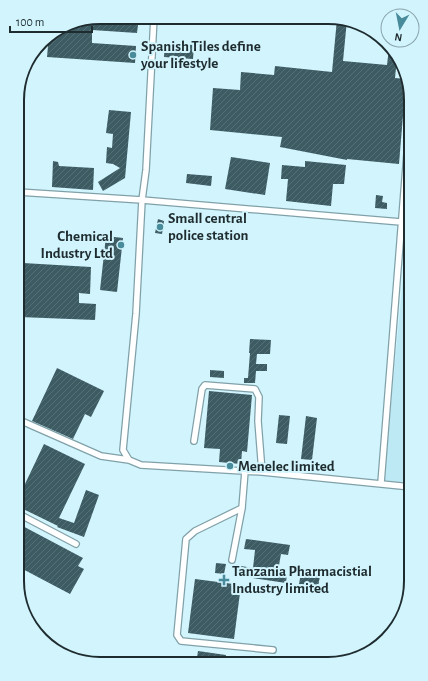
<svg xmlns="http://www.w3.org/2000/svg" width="428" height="681" viewBox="0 0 428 681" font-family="'Alegreya Sans',sans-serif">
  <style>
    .built { fill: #bde9f4 }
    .building { fill: url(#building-hatch) }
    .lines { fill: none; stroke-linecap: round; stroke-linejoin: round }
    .minor-casing { stroke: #81a1a9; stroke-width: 8 }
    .minor { stroke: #fff; stroke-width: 5.5 }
    .poi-dot { fill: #488b9a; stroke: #d1f4fd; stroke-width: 1.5 }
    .labels { text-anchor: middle; stroke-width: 4; stroke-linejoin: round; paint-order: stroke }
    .poi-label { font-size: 15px; font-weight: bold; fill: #1f2c2f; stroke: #d1f4fd; text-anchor: start }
    .rim { fill: none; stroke: #1f2c2f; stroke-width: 2 }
  </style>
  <defs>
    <pattern id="building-hatch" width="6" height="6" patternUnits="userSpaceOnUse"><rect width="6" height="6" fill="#3d5b62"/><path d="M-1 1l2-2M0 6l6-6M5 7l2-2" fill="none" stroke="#566f75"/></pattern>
  </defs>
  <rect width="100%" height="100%" fill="#d1f4fd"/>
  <!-- built -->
  <path class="built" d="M 411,191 L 411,483 L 384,481 Z"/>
  <!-- building -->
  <path class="building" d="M 100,17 L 139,17 L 137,33 L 92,30 L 92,43 L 136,46 L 135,63 L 47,57 L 49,35 L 68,23 Z
    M 176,17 L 210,18 L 210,23 L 176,21 Z
    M 337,19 L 347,20 L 343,61 L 387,65 L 389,48 L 397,58 L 395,78 L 406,79 L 399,164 L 347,159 L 347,160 L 280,147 L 282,137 L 210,130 L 213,88 L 240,90 L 241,72 L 274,75 L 275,66 L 332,72 Z
    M 165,43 L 194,45 L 193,59 L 164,57 Z
    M 109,110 L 131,112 L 125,178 L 103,191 L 98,182 L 120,168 L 113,164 L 106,163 L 107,147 L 112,148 L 113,134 L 106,133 Z
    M 231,157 L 270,163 L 265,195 L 225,189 Z
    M 53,161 L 58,162 L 59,166 L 94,168 L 93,190 L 52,187 Z
    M 305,161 L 346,165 L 344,184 L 333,184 L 331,206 L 286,201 L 288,179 L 281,179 L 282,165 L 305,167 Z
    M 187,174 L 212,176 L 211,186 L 186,183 Z
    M 376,195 L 383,196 L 382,202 L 387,203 L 387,209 L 375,208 Z
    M 158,219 L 164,221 L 162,234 L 155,233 Z
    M 106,236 L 123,238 L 117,292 L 100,290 Z
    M 23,263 L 91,267 L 90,294 L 79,293 L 79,303 L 96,304 L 95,320 L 20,317 Z
    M 250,339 L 271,340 L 270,354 L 257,354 L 256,364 L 267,364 L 267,371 L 256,371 L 255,383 L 244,383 L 244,378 L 248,378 L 250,353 L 249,353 Z
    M 57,368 L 104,391 L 91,417 L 85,414 L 73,439 L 32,421 Z
    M 210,370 L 224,371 L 224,378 L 210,377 Z
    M 209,391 L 252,395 L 247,452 L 242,451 L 241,464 L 219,462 L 220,449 L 204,448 Z
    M 279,415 L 290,416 L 287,444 L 276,443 Z
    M 306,416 L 317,418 L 312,460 L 301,459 Z
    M 44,444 L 85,464 L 59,518 L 74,523 L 86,490 L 99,495 L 84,537 L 57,527 L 58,526 L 17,506 L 17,479 L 25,484 Z
    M 17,523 L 83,558 L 78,566 L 84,569 L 70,594 L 17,566 Z
    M 246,539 L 290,545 L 288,555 L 281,554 L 278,571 L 287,573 L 286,583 L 233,575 L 235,565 L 253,568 L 255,550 L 244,549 Z
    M 216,563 L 226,564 L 224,574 L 215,573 Z
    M 301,573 L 320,576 L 318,587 L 299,584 Z
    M 195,579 L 241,585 L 234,639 L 188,633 Z
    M 198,651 L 226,655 L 224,664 L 196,664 Z"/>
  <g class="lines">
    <!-- minor casing -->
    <g class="minor-casing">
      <path id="minor" d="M 18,192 L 142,200 L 401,222
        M 18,214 L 19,192
        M 17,419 L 101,456 L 129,460 L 141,465 L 262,472 L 411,487
        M 17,431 L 22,421
        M 194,441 L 202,389 L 205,385 L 255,389 L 259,397 L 258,421 L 262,472
        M 129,460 L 123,450 L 136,314 L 142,200 L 146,170 L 154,17
        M 381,483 L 411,103
        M 242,508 L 195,531 L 186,539 L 177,635 L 181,641 L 273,650
        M 17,513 L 76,544
        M 232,560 L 242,508 L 245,471"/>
    </g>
    <!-- minor -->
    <use href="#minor" class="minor"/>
  </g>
  <!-- markers -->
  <g class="poi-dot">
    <circle cx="133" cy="55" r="4"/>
    <circle cx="160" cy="227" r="4"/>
    <circle cx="121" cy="245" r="4"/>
    <circle cx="230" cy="466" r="4"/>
    <path d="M222 574h4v4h4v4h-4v4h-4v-4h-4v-4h4z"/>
  </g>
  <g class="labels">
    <!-- poi labels -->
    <g class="poi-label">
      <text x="141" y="51">Spanish Tiles define<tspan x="141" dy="17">your lifestyle</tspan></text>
      <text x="168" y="223">Small central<tspan x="168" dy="17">police station</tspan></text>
      <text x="113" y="241" text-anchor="end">Chemical<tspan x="113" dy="17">Industry Ltd</tspan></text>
      <text x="238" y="471">Menelec limited</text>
      <text x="232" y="576">Tanzania Pharmacistial<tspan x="232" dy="17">Industry limited</tspan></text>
    </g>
  </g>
  <!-- crop -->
  <path d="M0 0H428V681H0ZM100 24H328A76 76 0 0 1 404 100V581A76 76 0 0 1 328 657H100A76 76 0 0 1 24 581V100A76 76 0 0 1 100 24Z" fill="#d1f4fd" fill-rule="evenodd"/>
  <path class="rim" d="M100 24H328A76 76 0 0 1 404 100V581A76 76 0 0 1 328 657H100A76 76 0 0 1 24 581V100A76 76 0 0 1 100 24Z"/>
  <!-- north arrow -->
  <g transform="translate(400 28) rotate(190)"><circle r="19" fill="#d1f4fd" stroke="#8aa4ab"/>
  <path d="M0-3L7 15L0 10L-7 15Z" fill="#488b9a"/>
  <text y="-6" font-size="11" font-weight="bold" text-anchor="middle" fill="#1f2c2f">N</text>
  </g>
  <!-- scale -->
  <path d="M10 26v6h82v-6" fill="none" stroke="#1f2c2f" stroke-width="2"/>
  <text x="16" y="26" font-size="12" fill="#1f2c2f" stroke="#d1f4fd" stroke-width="3" paint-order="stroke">100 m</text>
</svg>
